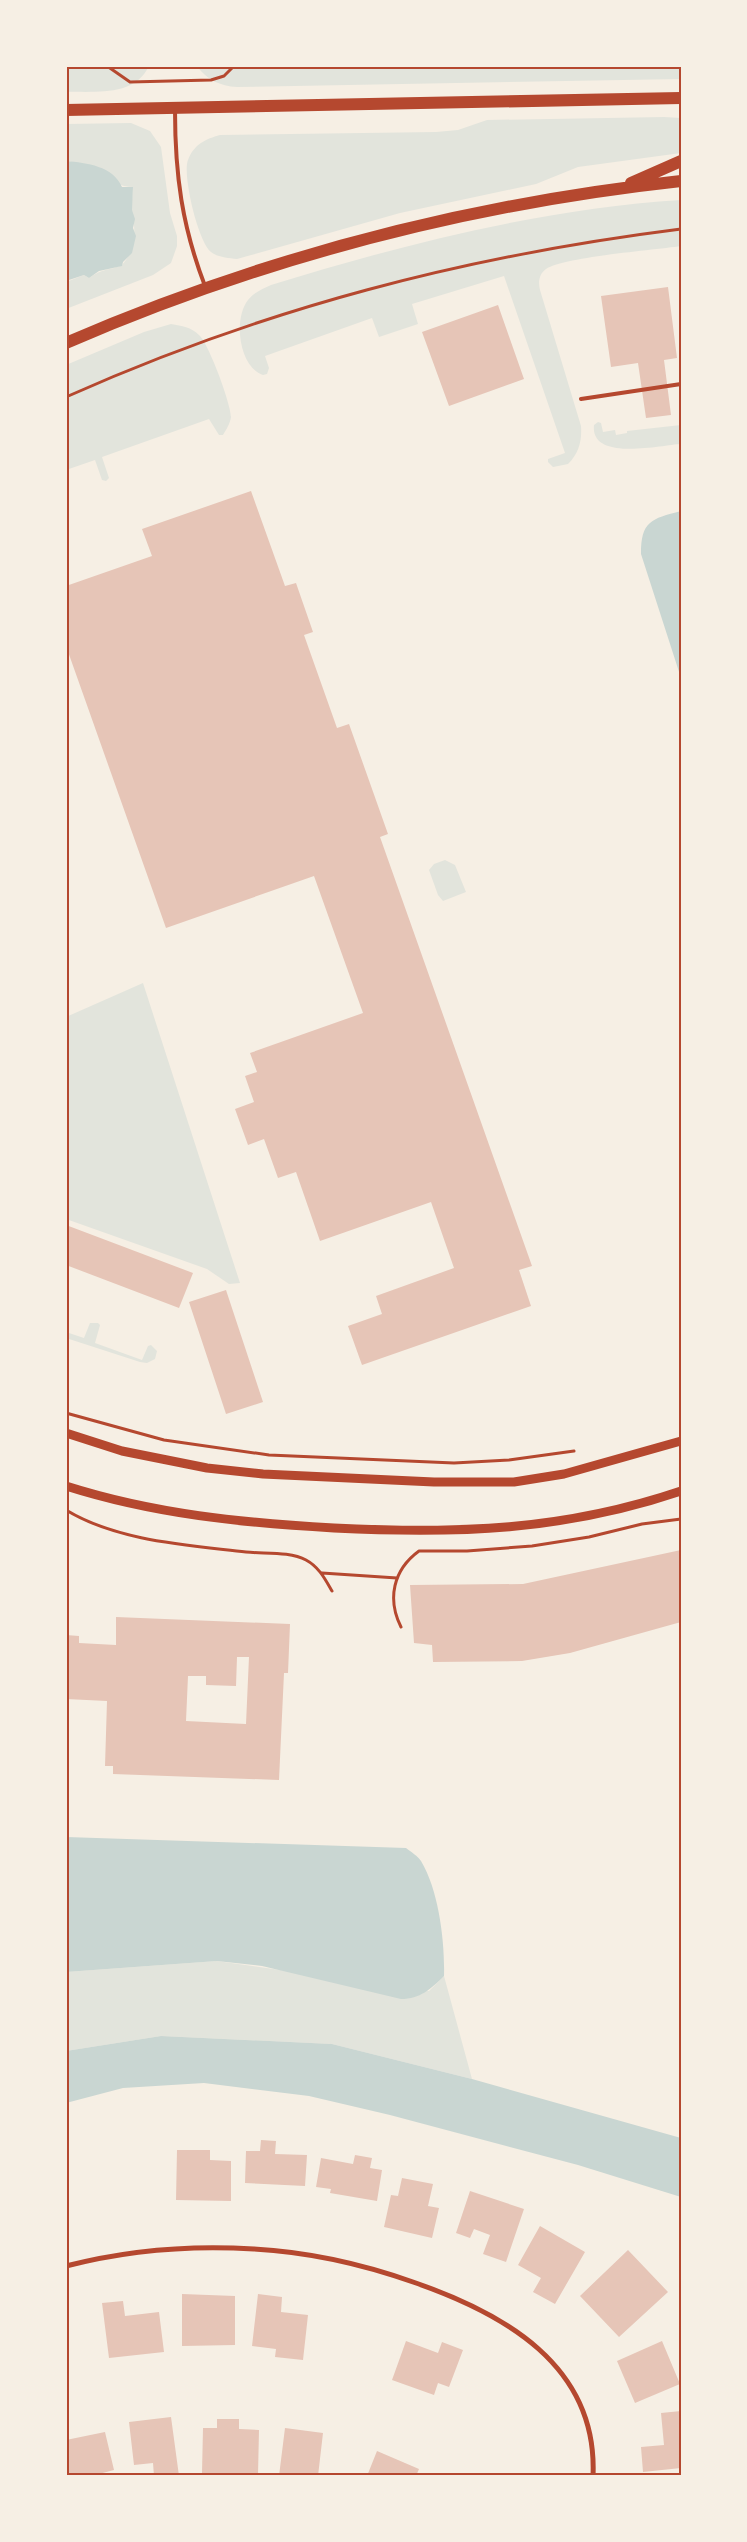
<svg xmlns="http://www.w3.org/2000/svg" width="747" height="2542" viewBox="0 0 747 2542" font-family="Lora,serif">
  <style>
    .green { fill: #e2e4dc }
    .water { fill: #c9d6d2 }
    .building { fill: #e6c5b7; fill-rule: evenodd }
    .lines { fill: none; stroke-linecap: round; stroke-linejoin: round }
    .path { stroke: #b5482f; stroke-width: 3 }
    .service { stroke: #b5482f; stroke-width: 4 }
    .minor { stroke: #b5482f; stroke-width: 5 }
    .tertiary { stroke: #b5482f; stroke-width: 9 }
    .primary { stroke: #b5482f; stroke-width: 12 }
    .neatline { fill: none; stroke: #b5482f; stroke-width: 2 }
  </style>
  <rect width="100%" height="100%" fill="#f6efe4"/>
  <!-- green -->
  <path class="green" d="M 66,66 L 149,66 C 134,97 96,91 66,92 Z
    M 197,66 L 681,66 L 681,79 L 237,87 C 220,86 207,80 197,66 Z
    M 664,117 L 681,118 L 681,153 L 578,167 L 536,184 L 400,213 L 237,259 C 228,258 217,257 211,252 C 198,242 182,174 188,160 C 194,144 206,139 220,135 L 436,132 L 458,130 L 487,120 Z
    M 131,123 L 150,131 L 161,147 L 170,213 L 177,236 L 177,246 L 171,263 L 153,275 L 66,309 L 66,282 L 84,275 L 89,278 C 97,272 104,270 114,268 C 115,267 121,266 122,265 C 136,249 136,232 132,211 C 131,204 133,195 133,187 C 109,187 91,164 66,161 L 66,124 Z
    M 681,200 L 681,246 C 654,250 564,257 546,269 C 539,274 538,282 540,290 L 581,426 C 582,441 579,453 568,464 L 553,467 L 548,462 L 548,459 L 565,453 L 504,276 L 412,304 L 418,324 L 379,337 L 372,318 L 265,356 L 269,368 L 267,374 L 263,375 C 239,367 233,319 248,300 C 254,292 263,289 271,285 C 404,244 541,209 681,200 Z
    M 171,324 C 182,326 191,327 199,335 C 209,344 231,404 231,417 C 230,424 226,430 223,435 L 219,435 L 209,419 L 102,457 L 109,478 L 106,481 L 102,480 L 95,460 L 66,470 L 66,365 L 144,332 Z
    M 598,422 L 601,423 L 603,432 L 615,430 L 616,435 L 627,433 L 627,431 L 681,425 L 681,444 C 661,445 590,462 594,425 Z
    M 445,860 L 455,865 L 466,892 L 443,901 L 438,895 L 429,870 L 434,864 Z
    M 143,983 L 240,1283 L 229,1284 L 207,1269 L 66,1219 L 66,1017 Z
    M 90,1323 L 98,1323 L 100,1325 L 95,1343 L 142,1360 L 148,1346 L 151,1345 L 157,1351 L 155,1359 L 147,1363 L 140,1362 L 66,1338 L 66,1332 L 84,1338 Z
    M 217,1961 L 429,1991 L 444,1976 L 472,2079 L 332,2044 L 161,2036 L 66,2051 L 66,1972 Z"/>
  <!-- water -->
  <path class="water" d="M 66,161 C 87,163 113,166 122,187 L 133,187 L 132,210 L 135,219 L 133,228 L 136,236 L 132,253 L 123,262 L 122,266 L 99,271 L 89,278 L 84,275 L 66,281 Z
    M 681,511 L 681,678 L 641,554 C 641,521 651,519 681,511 Z
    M 66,1837 L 406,1848 C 411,1852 418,1856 421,1861 C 439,1891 445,1942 444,1976 C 431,1989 420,1999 401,1999 L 262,1966 L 217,1961 L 66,1972 Z
    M 161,2036 L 332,2044 L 472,2079 L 681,2138 L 681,2197 L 578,2165 L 390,2115 L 309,2096 L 204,2083 L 123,2088 L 66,2103 L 66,2051 Z"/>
  <!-- building -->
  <path class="building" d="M 668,287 L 677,358 L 664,360 L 671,415 L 646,418 L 638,363 L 611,367 L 601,296 Z
    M 498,305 L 524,379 L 449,406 L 422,332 Z
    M 251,491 L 285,586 L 296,583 L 313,632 L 304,635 L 337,728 L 349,724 L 388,834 L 380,837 L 532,1266 L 519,1270 L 531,1306 L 362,1365 L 348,1326 L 382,1314 L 376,1296 L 454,1268 L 431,1202 L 320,1241 L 296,1172 L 278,1178 L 264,1139 L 248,1145 L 235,1109 L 254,1102 L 245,1076 L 257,1072 L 250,1053 L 363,1013 L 314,876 L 166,928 L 66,646 L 66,586 L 152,556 L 142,529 Z
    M 66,1225 L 193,1273 L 179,1308 L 66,1265 Z
    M 226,1290 L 263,1402 L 226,1414 L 189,1302 Z
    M 681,1550 L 681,1622 L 570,1653 L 522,1661 L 433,1662 L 432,1645 L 414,1643 L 410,1585 L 523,1584 Z
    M 116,1617 L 290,1624 L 288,1673 L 284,1673 L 279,1780 L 113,1774 L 113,1766 L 105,1766 L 107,1701 L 66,1699 L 66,1635 L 79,1636 L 79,1643 L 116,1645 ZM 237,1657 L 249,1657 L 246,1724 L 186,1721 L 188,1676 L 206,1676 L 206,1685 L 236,1686 Z
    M 261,2140 L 276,2141 L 275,2154 L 307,2155 L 305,2186 L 245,2183 L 246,2151 L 260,2151 Z
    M 177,2150 L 210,2150 L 210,2160 L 231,2161 L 231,2201 L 176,2200 Z
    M 355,2155 L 372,2158 L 370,2168 L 382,2170 L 377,2201 L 330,2193 L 331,2189 L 316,2187 L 321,2158 L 353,2164 Z
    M 402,2178 L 433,2184 L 428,2206 L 439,2208 L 432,2238 L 384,2227 L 391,2195 L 398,2196 Z
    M 470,2191 L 524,2209 L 506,2262 L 483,2254 L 490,2235 L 474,2229 L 470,2238 L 456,2233 Z
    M 540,2226 L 585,2252 L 555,2304 L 533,2292 L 541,2278 L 518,2265 Z
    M 628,2250 L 668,2292 L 619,2337 L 580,2296 Z
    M 182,2294 L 235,2296 L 235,2345 L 182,2346 Z
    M 258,2294 L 282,2297 L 281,2312 L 308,2315 L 303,2360 L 275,2357 L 276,2349 L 252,2346 Z
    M 123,2301 L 125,2316 L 159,2312 L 164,2352 L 109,2358 L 102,2303 Z
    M 406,2341 L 438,2353 L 442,2342 L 463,2350 L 449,2387 L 438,2383 L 434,2395 L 392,2380 Z
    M 662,2341 L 680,2384 L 635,2403 L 617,2361 Z
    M 681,2411 L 681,2468 L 643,2472 L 641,2447 L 664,2445 L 661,2413 Z
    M 171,2417 L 179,2476 L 154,2476 L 153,2463 L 134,2465 L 129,2422 Z
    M 217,2419 L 239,2419 L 239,2429 L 259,2430 L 258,2475 L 202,2473 L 203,2428 L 217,2428 Z
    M 285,2428 L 323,2433 L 318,2476 L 279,2476 Z
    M 105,2432 L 114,2470 L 91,2476 L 66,2476 L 66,2440 Z
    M 377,2451 L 419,2469 L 416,2476 L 367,2476 Z"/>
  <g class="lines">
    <!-- path -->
    <path class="path" d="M 107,66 L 130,82 L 211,80 L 224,76 L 234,66
      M 66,397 C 265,308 466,256 681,229
      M 66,1413 L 164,1440 L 269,1455 L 454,1463 L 509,1460 L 574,1451
      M 66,1510 C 117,1541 187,1545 246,1552 C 264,1554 290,1551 306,1560 C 319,1567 325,1579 332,1591
      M 322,1573 L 397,1578
      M 401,1627 C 387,1599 393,1570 419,1551 L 467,1551 L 532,1546 L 589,1537 L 642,1524 L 681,1519"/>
    <!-- service -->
    <path class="service" d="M 175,110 C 175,175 182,226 205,286
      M 581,399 L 681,384"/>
    <!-- minor -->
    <path class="minor" d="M 66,2266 C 128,2250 191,2245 254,2249 C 308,2252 362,2264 413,2282 C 503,2313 598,2365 593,2476"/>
    <!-- tertiary -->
    <path class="tertiary" d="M 66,1433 L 122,1451 L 207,1468 L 263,1474 L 434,1482 L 514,1482 L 564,1474 L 681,1441
      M 66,1486 C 154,1514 243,1523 334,1528 C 457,1534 563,1531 681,1491"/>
    <!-- primary -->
    <path class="primary" d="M 66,110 L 681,98
      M 631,183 L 681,161
      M 66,343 C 262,258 469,204 681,181"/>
  </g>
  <!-- border -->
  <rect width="747" height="2542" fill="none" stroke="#f6efe4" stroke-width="135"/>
  <rect x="68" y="68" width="612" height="2406" class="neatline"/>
</svg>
